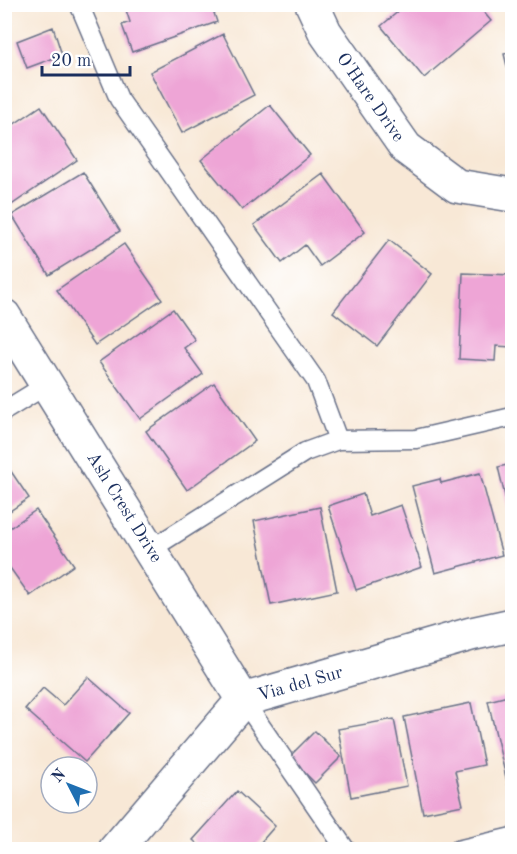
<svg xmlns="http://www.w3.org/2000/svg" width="517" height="854" viewBox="0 0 517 854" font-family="'Old Standard TT',serif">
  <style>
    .building { fill: #eea5d6 }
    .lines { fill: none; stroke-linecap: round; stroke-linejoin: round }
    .lane-casing { stroke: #687088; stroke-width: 21 }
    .street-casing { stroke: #687088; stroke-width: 36 }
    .lane { stroke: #fff; stroke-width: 18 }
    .street { stroke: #fff; stroke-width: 33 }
    .labels { text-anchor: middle; stroke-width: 5; stroke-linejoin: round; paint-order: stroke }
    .street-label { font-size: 18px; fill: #1b2f5e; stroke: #fff }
  </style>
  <rect width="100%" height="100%" fill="#fff"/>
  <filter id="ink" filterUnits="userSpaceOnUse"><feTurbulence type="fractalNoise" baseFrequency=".0167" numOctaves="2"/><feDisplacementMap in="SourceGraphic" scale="12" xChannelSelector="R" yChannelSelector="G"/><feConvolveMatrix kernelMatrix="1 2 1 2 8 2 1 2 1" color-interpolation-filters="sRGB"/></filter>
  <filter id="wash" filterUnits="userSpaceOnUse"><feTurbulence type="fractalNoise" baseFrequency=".008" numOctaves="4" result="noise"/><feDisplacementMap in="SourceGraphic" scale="24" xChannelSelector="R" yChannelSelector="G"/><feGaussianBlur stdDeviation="1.35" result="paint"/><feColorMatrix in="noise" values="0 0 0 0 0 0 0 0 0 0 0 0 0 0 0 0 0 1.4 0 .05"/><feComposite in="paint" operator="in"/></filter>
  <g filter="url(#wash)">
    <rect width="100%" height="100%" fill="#f8e8d6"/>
    <g id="blocks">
      <!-- building -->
      <path class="building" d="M 124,4 L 211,4 L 217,22 L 132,52 L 122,25 L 130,22 Z
        M 407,4 L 477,4 L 491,21 L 424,78 L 381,26 Z
        M 53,27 L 62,55 L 27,68 L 17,41 Z
        M 223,34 L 254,95 L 182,133 L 150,72 Z
        M 512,52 L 512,86 L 504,54 Z
        M 270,105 L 310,155 L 242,210 L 201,160 Z
        M 41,106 L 77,160 L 4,210 L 4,131 Z
        M 83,172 L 120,231 L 49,275 L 12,215 Z
        M 323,174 L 365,232 L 320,266 L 305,245 L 282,263 L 254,225 Z
        M 389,240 L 432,274 L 377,346 L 333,312 Z
        M 124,244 L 162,299 L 95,345 L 57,290 Z
        M 463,273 L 512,275 L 512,347 L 496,346 L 495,361 L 459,359 Z
        M 173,309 L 195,340 L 184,348 L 203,374 L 140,419 L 99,362 Z
        M 214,383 L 255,441 L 187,490 L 146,431 Z
        M 4,461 L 29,498 L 4,515 Z
        M 512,464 L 512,525 L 498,467 Z
        M 480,473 L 502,555 L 435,573 L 412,486 L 440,479 L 441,483 Z
        M 363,494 L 370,516 L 401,505 L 422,567 L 356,590 L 328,506 Z
        M 320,507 L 337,591 L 271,605 L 254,521 Z
        M 36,510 L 74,565 L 30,596 L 8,565 L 4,568 L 4,532 Z
        M 88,677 L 129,713 L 85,762 L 25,709 L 43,688 L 63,705 Z
        M 512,695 L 512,785 L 508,786 L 488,701 Z
        M 471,703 L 484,765 L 455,771 L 463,805 L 423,813 L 404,717 Z
        M 394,719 L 407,786 L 351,797 L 338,729 Z
        M 315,731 L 341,757 L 315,783 L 289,757 Z
        M 237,791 L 275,826 L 254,850 L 204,850 L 193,840 Z"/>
    </g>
  </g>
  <g filter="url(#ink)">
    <use href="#blocks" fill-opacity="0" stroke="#687088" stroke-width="1.5"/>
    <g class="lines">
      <!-- lane casing -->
      <g class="lane-casing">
        <path id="lane" d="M 79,4 L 119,99 L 316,381 L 338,440 L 416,439 L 512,417
          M 4,411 L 48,384
          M 151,549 L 305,452 L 338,440
          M 243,700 L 346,850
          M 457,850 L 512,837"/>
      </g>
      <!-- street casing -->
      <g class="street-casing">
        <path id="street" d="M 312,4 L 325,32 L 406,148 L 457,186 L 512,195
          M 4,316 L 243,700
          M 115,850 L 243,700 L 471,634 L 512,625"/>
      </g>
      <!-- lane -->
      <use href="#lane" class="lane"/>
      <!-- street -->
      <use href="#street" class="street"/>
    </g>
  </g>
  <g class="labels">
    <!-- street labels -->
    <g class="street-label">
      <text transform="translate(371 97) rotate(55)" y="6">O'Hare Drive</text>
      <text transform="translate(125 507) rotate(58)" y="6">Ash Crest Drive</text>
      <text transform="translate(300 683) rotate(-16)" y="6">Via del Sur</text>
    </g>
  </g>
  <!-- margin -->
  <rect width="517" height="854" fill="none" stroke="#fff" stroke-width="24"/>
  <!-- north arrow -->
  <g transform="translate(69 785) rotate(312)"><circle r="28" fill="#ffffff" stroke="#a4acbf" stroke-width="1.5"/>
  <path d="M0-4.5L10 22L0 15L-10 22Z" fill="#1f6fb2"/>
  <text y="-9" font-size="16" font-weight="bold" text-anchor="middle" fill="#1b2f5e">N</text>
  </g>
  <!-- scale -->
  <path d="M42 66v9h88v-9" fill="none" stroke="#1b2f5e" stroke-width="3"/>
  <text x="51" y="66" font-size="18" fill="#1b2f5e" stroke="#ffffff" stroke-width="4.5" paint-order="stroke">20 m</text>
</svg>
